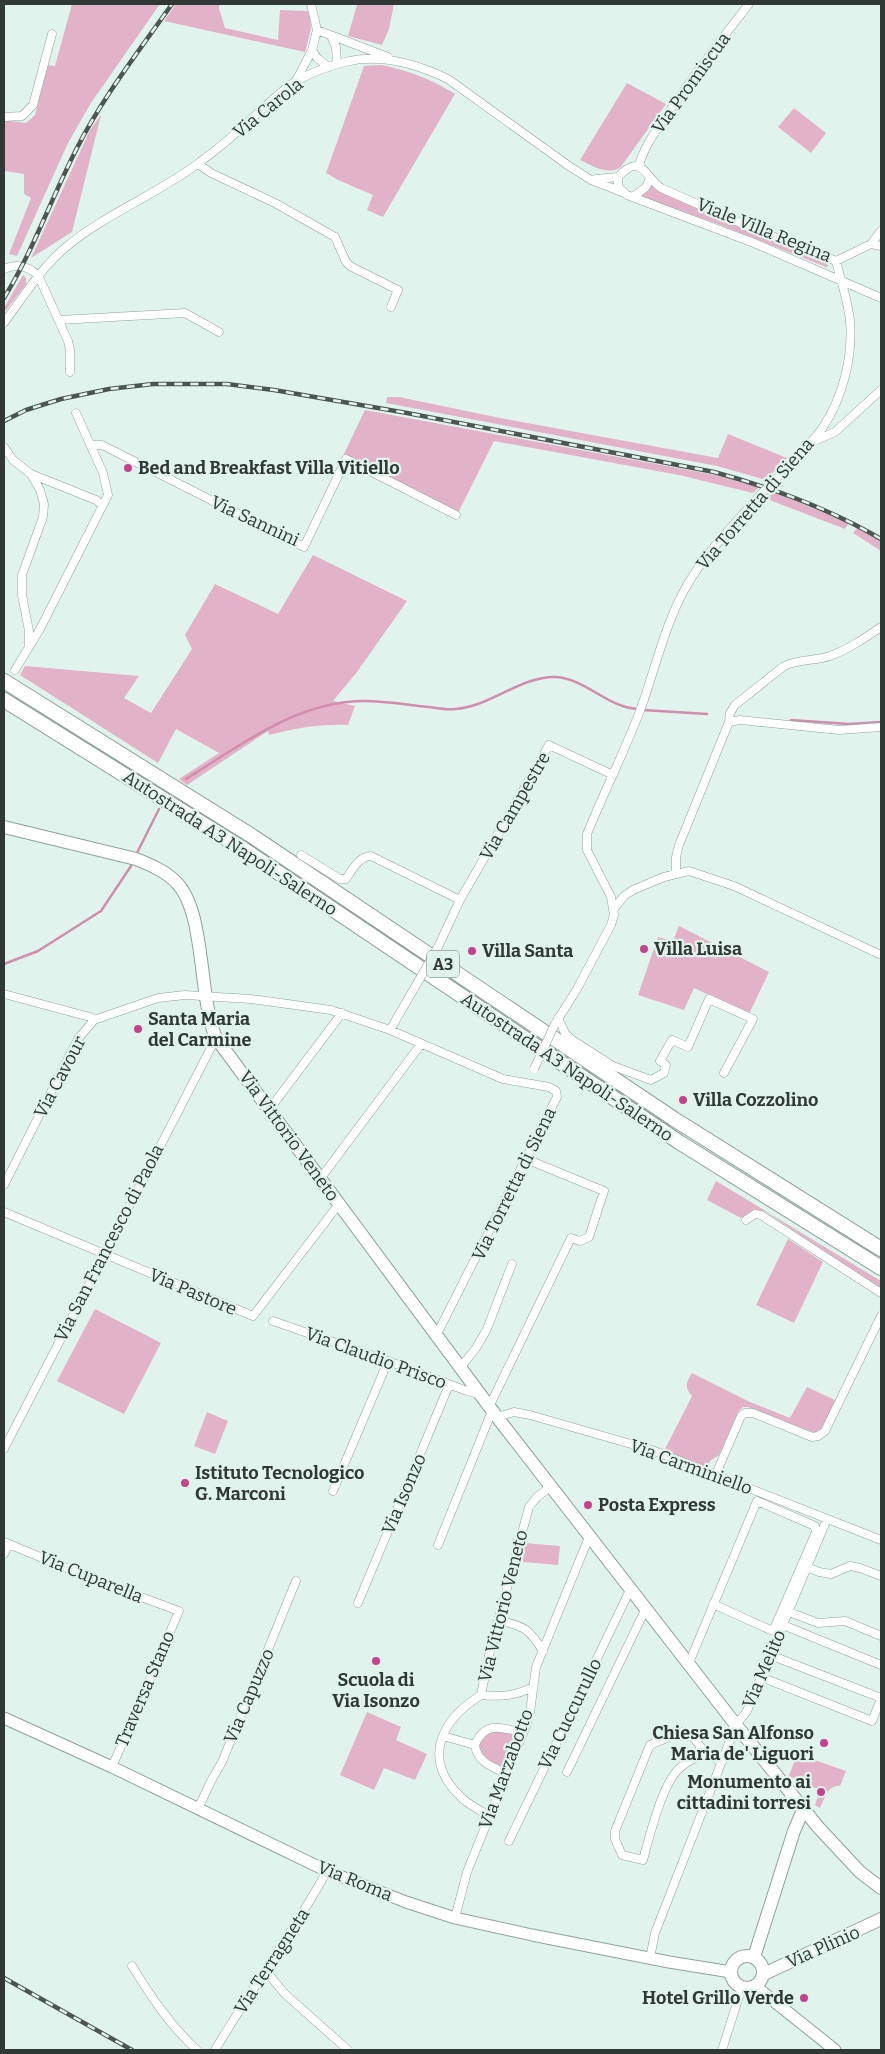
<svg xmlns="http://www.w3.org/2000/svg" width="885" height="2054" viewBox="0 0 885 2054" font-family="Bitter,serif">
  <style>
    .green { fill: #e2b3c8 }
    .lines { fill: none; stroke-linecap: round; stroke-linejoin: round }
    .stream { stroke: #d08dac; stroke-width: 2.5 }
    .street-casing { stroke: #8fa19b; stroke-width: 9 }
    .secondary-casing { stroke: #8fa19b; stroke-width: 13 }
    .primary-casing { stroke: #8fa19b; stroke-width: 14 }
    .highway-casing { stroke: #8fa19b; stroke-width: 16 }
    .street { stroke: #fff; stroke-width: 8 }
    .secondary { stroke: #fff; stroke-width: 11 }
    .primary { stroke: #fff; stroke-width: 12 }
    .highway { stroke: #fff; stroke-width: 14 }
    .rail-casing { stroke: #4c5552; stroke-width: 4.5 }
    .rail { stroke: #e0f4ed; stroke-width: 2.5; stroke-dasharray: 8; stroke-linecap: butt }
    .street-bridge-casing { stroke: #8fa19b; stroke-width: 9; stroke-linecap: butt }
    .street-bridge { stroke: #fff; stroke-width: 8 }
    .poi-dot { fill: #c5438a; stroke: #e0f4ed; stroke-width: 2 }
    .labels { text-anchor: middle; stroke-width: 4.5; stroke-linejoin: round; paint-order: stroke }
    .shield { fill: #e0f4ed; stroke: #65706c; stroke-width: 1 }
    .shield-label { font-size: 16px; font-weight: bold; fill: #303835 }
    .street-label { font-size: 18px; fill: #303835; stroke: #e0f4ed }
    .poi-label { font-size: 18px; font-weight: bold; fill: #303835; stroke: #e0f4ed; text-anchor: start }
  </style>
  <rect width="100%" height="100%" fill="#e0f4ed"/>
  <!-- green -->
  <path class="green" d="M 72,4 L 160,4 L 91,103 L 68,143 L 17,256 L 9,254 L 31,198 L 24,194 L 24,174 L 4,171 L 4,120 L 26,123 L 35,115 L 48,65 L 55,66 Z
    M 176,4 L 220,4 L 219,8 L 225,28 L 278,40 L 280,10 L 309,11 L 311,29 L 305,52 L 164,21 Z
    M 354,4 L 394,4 L 389,29 L 382,45 L 348,36 L 357,5 Z
    M 382,65 C 412,72 429,78 455,94 L 383,217 L 367,210 L 373,195 L 338,180 L 326,173 L 364,66 Z
    M 627,83 L 666,104 L 620,168 C 606,175 593,166 580,160 Z
    M 794,108 L 826,133 L 811,153 L 778,127 Z
    M 101,115 L 72,232 L 31,258 L 90,130 Z
    M 651,184 L 660,191 L 729,222 L 827,261 L 828,266 L 826,267 L 718,224 L 642,197 L 641,195 Z
    M 23,275 L 26,278 L 26,284 L 4,313 L 4,308 Z
    M 387,397 L 399,397 L 500,418 L 718,458 L 728,434 L 787,458 L 766,480 L 717,466 L 386,403 Z
    M 365,410 L 715,475 L 759,487 L 753,493 L 679,475 L 494,441 L 458,513 L 343,456 Z
    M 773,492 L 849,523 L 845,529 L 767,499 Z
    M 857,528 L 881,541 L 881,551 L 853,533 Z
    M 313,555 L 407,601 L 357,672 L 333,701 L 355,706 L 348,725 C 320,724 296,728 269,735 L 268,731 L 187,785 L 179,779 L 219,753 L 176,729 L 158,763 L 20,675 L 25,666 L 139,676 L 124,698 L 151,713 L 192,649 L 185,635 L 215,584 L 278,614 Z
    M 679,926 L 769,972 L 749,1014 L 694,988 L 684,1010 L 638,995 L 658,937 L 673,941 Z
    M 716,1181 L 881,1281 L 881,1289 L 766,1212 L 754,1209 L 741,1218 L 707,1200 Z
    M 788,1239 L 823,1262 L 794,1323 L 756,1305 Z
    M 95,1309 L 161,1343 L 124,1414 L 57,1381 Z
    M 692,1373 L 750,1402 L 790,1418 L 807,1387 L 837,1401 L 826,1425 L 815,1433 L 748,1407 L 743,1407 L 739,1411 L 719,1455 L 710,1461 L 707,1468 L 664,1451 L 692,1396 C 684,1387 686,1383 692,1373 Z
    M 207,1412 L 228,1421 L 215,1454 L 194,1446 Z
    M 524,1543 L 560,1546 L 558,1565 L 523,1562 Z
    M 367,1712 L 401,1727 L 396,1740 L 427,1754 L 415,1780 L 384,1768 L 374,1790 L 340,1775 Z
    M 492,1728 L 521,1734 L 509,1763 L 505,1768 L 494,1765 L 478,1751 L 481,1736 Z
    M 797,1754 L 846,1771 L 840,1786 C 827,1785 825,1798 820,1808 L 815,1805 L 820,1790 L 789,1776 Z"/>
  <g class="lines">
    <!-- stream -->
    <path class="stream" d="M 643,710 L 707,714
      M 791,720 L 849,724 L 881,722
      M 186,779 C 241,745 297,701 364,701 C 386,701 408,705 429,707 C 437,708 447,710 455,709 C 490,707 520,676 556,677 C 586,679 607,707 637,709
      M 137,853 L 159,809
      M 4,964 L 38,951 L 101,911 L 131,866"/>
    <!-- street casing -->
    <g class="street-casing">
      <path id="street" d="M 317,30 L 388,57
        M 331,36 L 336,47 L 337,64
        M 312,50 L 317,58 L 329,67
        M 296,81 L 312,50 L 317,30 L 311,4
        M 4,117 L 22,116 L 33,105 L 52,34
        M 198,164 L 211,173 L 275,203 L 335,237 L 346,262 L 350,266 L 398,290 L 391,307
        M 639,166 C 644,145 659,127 671,109 C 696,73 722,38 749,4
        M 596,179 L 618,177
        M 633,197 L 646,187 L 650,178
        M 871,244 L 881,231
        M 881,246 L 871,244 L 836,261 L 752,228 L 661,188 C 644,176 642,152 618,177 L 618,187 L 627,195 L 754,243 L 881,298
        M 4,269 C 17,263 27,266 38,275 L 68,341 L 70,350 L 70,372
        M 59,320 L 185,313 L 219,332
        M 4,323 C 23,297 41,268 66,247 C 107,213 158,194 200,162 C 221,147 240,130 258,113 C 270,102 282,90 296,81 C 311,73 329,66 345,62 C 380,53 417,64 448,79 L 569,166 L 591,180 L 622,192
        M 810,443 L 835,432 L 881,390
        M 92,445 L 102,445 L 304,547 L 346,459 L 456,515
        M 4,447 L 13,460 L 31,474 L 40,490 L 44,504 L 43,517 L 22,575 L 22,595 L 29,631 L 29,646
        M 787,468 C 799,455 813,442 823,427 C 843,397 853,357 850,321 C 848,301 841,281 836,261
        M 31,474 L 96,500 L 102,505
        M 15,670 L 40,629 L 108,495 L 103,473 L 76,413
        M 729,722 L 730,713 L 735,705 L 784,666 C 799,659 815,661 830,656 C 849,649 865,638 881,627
        M 301,855 L 340,879 L 346,879 C 352,870 359,856 371,856 L 460,900
        M 676,873 L 676,857 L 679,845 L 729,722 L 740,720 L 839,730 L 881,727
        M 614,909 L 624,896 L 633,890 L 664,877 L 689,871 L 734,886 L 881,955
        M 438,947 L 460,900 L 549,745 L 613,775
        M 4,994 L 90,1017 L 94,1020
        M 558,1018 L 565,1033 L 571,1039 L 613,1066 L 651,1080 L 664,1073 L 666,1065 L 660,1061 L 672,1040 L 688,1047 L 709,999 L 753,1019 L 724,1073
        M 555,1024 L 577,989 L 611,925 L 614,915 L 611,897 L 587,850 L 587,834 C 604,792 625,751 641,708 C 657,664 667,614 694,574 C 713,545 739,519 762,493
        M 390,1030 L 415,987
        M 269,1110 L 342,1013
        M 320,1179 L 421,1044
        M 4,1185 L 78,1039 L 94,1020 L 158,998 L 185,995 L 251,999 L 331,1010 L 390,1030 L 503,1079 L 549,1087 L 556,1091 L 557,1097 L 436,1336
        M 4,1212 L 253,1316 L 339,1204
        M 746,1220 L 755,1214 L 761,1215 L 881,1293
        M 273,1321 L 388,1361 L 467,1391 L 479,1394
        M 460,1368 L 476,1348 L 487,1329 L 512,1264
        M 489,1407 L 571,1238 L 580,1241 L 589,1237 L 604,1191 L 526,1159
        M 497,1417 L 514,1412 L 530,1415 L 652,1450 L 881,1540
        M 4,1449 L 216,1038
        M 716,1474 L 741,1416 L 745,1413 L 753,1413 L 812,1437 L 818,1436 L 825,1431 L 881,1316
        M 333,1491 L 388,1361
        M 4,1542 L 100,1582 L 179,1611 L 112,1767
        M 438,1545 L 492,1411
        M 4,1554 L 9,1544
        M 807,1567 L 819,1572 L 831,1574 L 850,1566 L 860,1568 L 881,1576
        M 358,1603 L 449,1385
        M 713,1604 L 777,1633
        M 789,1612 L 818,1623 L 845,1621 L 881,1636
        M 499,1620 C 524,1627 528,1627 543,1651
        M 783,1625 L 881,1665
        M 770,1655 L 881,1698
        M 689,1663 L 757,1501 L 815,1526 L 816,1532 L 773,1631
        M 761,1677 L 872,1721 L 881,1699
        M 481,1695 C 501,1697 515,1696 533,1687
        M 443,1736 L 475,1745 C 485,1720 503,1728 523,1733
        M 475,1745 C 477,1762 492,1767 506,1773
        M 705,1753 C 697,1757 688,1761 681,1767 C 663,1780 649,1838 643,1860 L 622,1855 L 615,1839 L 615,1831 L 650,1745 L 681,1732 L 691,1734 L 705,1753 L 722,1762
        M 567,1772 L 646,1608
        M 198,1809 L 211,1781 L 222,1762 L 296,1581
        M 490,1816 C 481,1811 471,1806 463,1799 C 422,1762 438,1722 481,1695 L 490,1651 L 529,1507 L 537,1497 L 550,1487
        M 509,1841 L 631,1588
        M 455,1918 L 467,1872 L 526,1726 L 530,1712 L 536,1667 L 589,1537
        M 650,1958 L 655,1933 L 736,1725 L 747,1711 L 827,1519
        M 132,1966 C 150,1995 171,2027 197,2050
        M 266,1971 L 284,1993 L 348,2050
        M 215,2050 C 251,1989 293,1933 327,1871
        M 722,2050 L 742,1987"/>
    </g>
    <!-- secondary casing -->
    <g class="secondary-casing">
      <path id="secondary" d="M 4,1718 L 112,1767 L 327,1871 L 406,1902 L 455,1918 L 532,1935 L 669,1962 L 731,1972
        M 755,1986 L 835,2050"/>
    </g>
    <!-- primary casing -->
    <g class="primary-casing">
      <path id="primary" d="M 4,827 L 136,859 C 151,865 165,871 176,882 C 206,912 198,996 216,1038 L 497,1417 L 736,1725 L 818,1827 L 860,1872 L 881,1888
        M731 1972a16 16 0 1 1 32 0a16 16 0 1 1-32 0Z
        M 754,1957 L 794,1831 L 803,1810
        M 764,1974 L 881,1919"/>
    </g>
    <!-- highway casing -->
    <g class="highway-casing">
      <path id="highway" d="M 4,681 L 252,836 L 674,1119 L 881,1249
        M 4,700 L 243,849 L 679,1142 L 881,1268"/>
    </g>
    <!-- street -->
    <use href="#street" class="street"/>
    <!-- secondary -->
    <use href="#secondary" class="secondary"/>
    <!-- primary -->
    <use href="#primary" class="primary"/>
    <!-- highway -->
    <use href="#highway" class="highway"/>
    <!-- rail casing -->
    <g class="rail-casing">
      <path id="rail" d="M 4,298 C 33,251 51,199 76,150 C 102,98 139,51 172,4
        M 4,421 L 26,410 L 61,399 L 109,389 L 153,384 L 227,384 L 274,390 L 407,413 L 714,472 C 773,488 828,508 881,539
        M 4,1978 L 132,2050"/>
    </g>
    <!-- rail -->
    <use href="#rail" class="rail"/>
    <!-- street-bridge casing -->
    <g class="street-bridge-casing">
      <path id="street-bridge" d="M 762,493 L 787,468
        M 415,987 L 438,947
        M 534,1069 L 555,1024"/>
    </g>
    <!-- street-bridge -->
    <use href="#street-bridge" class="street-bridge"/>
  </g>
  <!-- markers -->
  <g class="poi-dot">
    <circle cx="128" cy="468" r="5"/>
    <circle cx="644" cy="949" r="5"/>
    <circle cx="472" cy="951" r="5"/>
    <circle cx="138" cy="1029" r="5"/>
    <circle cx="683" cy="1100" r="5"/>
    <circle cx="185" cy="1483" r="5"/>
    <circle cx="588" cy="1505" r="5"/>
    <circle cx="376" cy="1661" r="5"/>
    <circle cx="824" cy="1743" r="5"/>
    <circle cx="821" cy="1792" r="5"/>
    <circle cx="804" cy="1998" r="5"/>
  </g>
  <g class="labels">
    <!-- shield labels -->
    <rect class="shield" x="427" y="950.5" width="32" height="27" rx="4"/>
    <g class="shield-label">
      <text x="443" y="970">A3</text>
    </g>
    <!-- street labels -->
    <g class="street-label">
      <text transform="translate(691 83) rotate(-54)" y="6">Via Promiscua</text>
      <text transform="translate(268 108) rotate(-39)" y="6">Via Carola</text>
      <text transform="translate(764 230) rotate(22)" y="6">Viale Villa Regina</text>
      <text transform="translate(755 504) rotate(-49)" y="6">Via Torretta di Siena</text>
      <text transform="translate(255 521) rotate(25)" y="6">Via Sannini</text>
      <text transform="translate(515 806) rotate(-60)" y="6">Via Campestre</text>
      <text transform="translate(230 843) rotate(33)" y="6">Autostrada A3 Napoli-Salerno</text>
      <text transform="translate(567 1067) rotate(34)" y="6">Autostrada A3 Napoli-Salerno</text>
      <text transform="translate(60 1077) rotate(-62)" y="6">Via Cavour</text>
      <text transform="translate(289 1136) rotate(54)" y="6">Via Vittorio Veneto</text>
      <text transform="translate(514 1184) rotate(-64)" y="6">Via Torretta di Siena</text>
      <text transform="translate(109 1243) rotate(-63)" y="6">Via San Francesco di Paola</text>
      <text transform="translate(193 1292) rotate(23)" y="6">Via Pastore</text>
      <text transform="translate(376 1358) rotate(20)" y="6">Via Claudio Prisco</text>
      <text transform="translate(691 1467) rotate(20)" y="6">Via Carminiello</text>
      <text transform="translate(404 1494) rotate(-67)" y="6">Via Isonzo</text>
      <text transform="translate(91 1577) rotate(22)" y="6">Via Cuparella</text>
      <text transform="translate(503 1606) rotate(-76)" y="6">Via Vittorio Veneto</text>
      <text transform="translate(764 1669) rotate(-67)" y="6">Via Melito</text>
      <text transform="translate(145 1689) rotate(-67)" y="6">Traversa Stano</text>
      <text transform="translate(249 1696) rotate(-67)" y="6">Via Capuzzo</text>
      <text transform="translate(570 1714) rotate(-64)" y="6">Via Cuccurullo</text>
      <text transform="translate(506 1769) rotate(-70)" y="6">Via Marzabotto</text>
      <text transform="translate(355 1881) rotate(22)" y="6">Via Roma</text>
      <text transform="translate(823 1947) rotate(-24)" y="6">Via Plinio</text>
      <text transform="translate(272 1961) rotate(-57)" y="6">Via Terragneta</text>
    </g>
    <!-- poi labels -->
    <g class="poi-label">
      <text x="138" y="474">Bed and Breakfast Villa Vitiello</text>
      <text x="654" y="955">Villa Luisa</text>
      <text x="482" y="957">Villa Santa</text>
      <text x="148" y="1025">Santa Maria<tspan x="148" dy="21">del Carmine</tspan></text>
      <text x="693" y="1106">Villa Cozzolino</text>
      <text x="195" y="1479">Istituto Tecnologico<tspan x="195" dy="21">G. Marconi</tspan></text>
      <text x="598" y="1511">Posta Express</text>
      <text x="376" y="1686" text-anchor="middle">Scuola di<tspan x="376" dy="21">Via Isonzo</tspan></text>
      <text x="814" y="1739" text-anchor="end">Chiesa San Alfonso<tspan x="814" dy="21">Maria de' Liguori</tspan></text>
      <text x="811" y="1788" text-anchor="end">Monumento ai<tspan x="811" dy="21">cittadini torresi</tspan></text>
      <text x="794" y="2004" text-anchor="end">Hotel Grillo Verde</text>
    </g>
  </g>
  <!-- border -->
  <rect width="885" height="2054" fill="none" stroke="#303835" stroke-width="10"/>
</svg>
